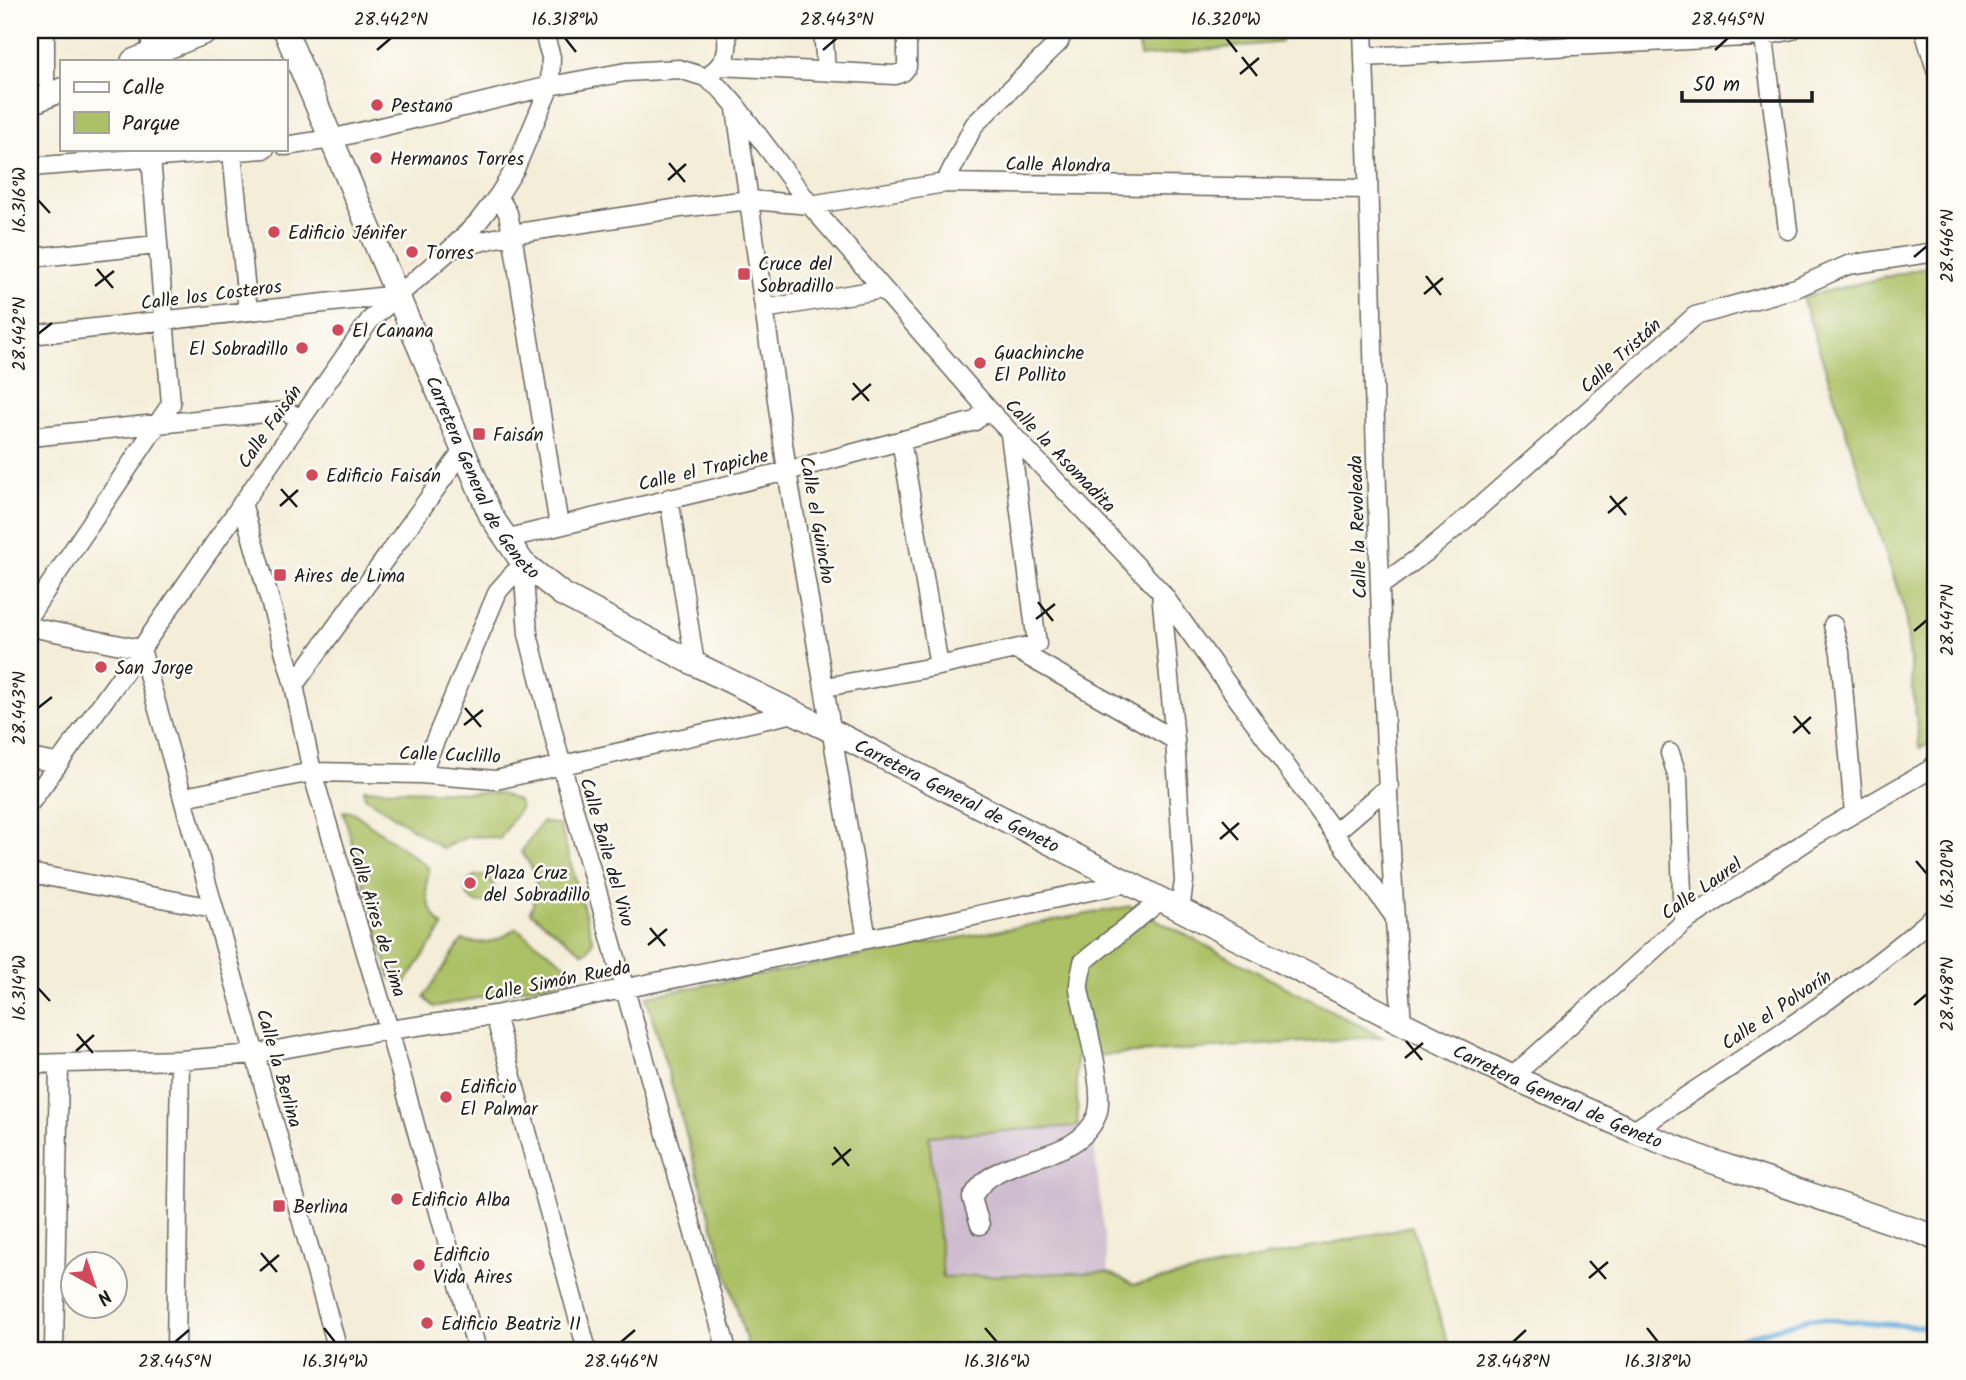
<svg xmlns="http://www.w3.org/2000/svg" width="1966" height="1380" viewBox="0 0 1966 1380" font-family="Kalam,sans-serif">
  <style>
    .industrial { fill: #cfbdcf }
    .green { fill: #acc065; stroke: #646e40; stroke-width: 2 }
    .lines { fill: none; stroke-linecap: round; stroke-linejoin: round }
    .stream { stroke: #63aada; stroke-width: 5 }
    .minor-casing { stroke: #68655e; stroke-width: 21 }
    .major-casing { stroke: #68655e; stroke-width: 26 }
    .minor { stroke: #fff; stroke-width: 18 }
    .major { stroke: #fff; stroke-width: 23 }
    .ticks { fill: none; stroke: #1c1c1c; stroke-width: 2.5 }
    .poi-dot { fill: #d1495b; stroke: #fdfcf7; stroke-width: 2.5 }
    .labels { text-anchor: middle; stroke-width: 5; stroke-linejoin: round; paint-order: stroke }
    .poi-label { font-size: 19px; fill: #1c1c1c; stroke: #fdfcf7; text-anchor: start }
    .street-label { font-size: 19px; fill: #1c1c1c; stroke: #fdfcf7 }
    .neatline { fill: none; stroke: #1c1c1c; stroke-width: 2.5 }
    .ticks-label { font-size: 18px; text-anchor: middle; fill: #1c1c1c }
  </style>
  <rect width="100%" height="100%" fill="#fdfcf7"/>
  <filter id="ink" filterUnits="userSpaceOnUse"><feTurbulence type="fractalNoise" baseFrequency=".0143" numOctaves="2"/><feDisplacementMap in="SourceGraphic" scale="14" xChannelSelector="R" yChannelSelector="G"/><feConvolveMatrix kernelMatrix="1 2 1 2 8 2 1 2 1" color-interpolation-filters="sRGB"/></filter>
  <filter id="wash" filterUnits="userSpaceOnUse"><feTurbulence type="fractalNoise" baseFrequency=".00686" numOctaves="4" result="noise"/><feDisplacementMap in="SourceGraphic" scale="28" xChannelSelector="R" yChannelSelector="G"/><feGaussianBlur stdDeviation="1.57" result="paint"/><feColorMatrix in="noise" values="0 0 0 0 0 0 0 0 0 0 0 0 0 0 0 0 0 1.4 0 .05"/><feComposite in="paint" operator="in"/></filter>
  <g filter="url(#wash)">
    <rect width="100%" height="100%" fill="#f4edd8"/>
    <!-- industrial -->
    <path class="industrial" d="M 1078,1126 L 1093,1137 L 1108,1272 L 943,1277 L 926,1135 Z"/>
    <!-- green -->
    <path class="green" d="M 1138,30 L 1280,30 L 1281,42 L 1140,57 Z
      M 1936,265 L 1936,742 L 1919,748 L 1905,612 L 1802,297 Z
      M 364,789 L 501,793 L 518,801 L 521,807 L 500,839 C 475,834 465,835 443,849 L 365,797 Z
      M 343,811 L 353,812 L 429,868 C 423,893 427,908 443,927 L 403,986 L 390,977 Z
      M 542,822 L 560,825 L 593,941 L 587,951 L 583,953 L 530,912 C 540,888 538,872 521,852 Z
      M466 889a14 14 0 1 1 28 0a14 14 0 1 1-28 0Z
      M 1130,906 L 1382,1037 L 1076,1057 L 1078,1126 L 929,1136 L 943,1277 L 1108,1272 L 1134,1285 L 1412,1226 L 1450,1350 L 922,1350 L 920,1343 L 893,1350 L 749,1350 L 646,996 Z
      M 516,928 L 575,971 L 571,979 L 434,1007 L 424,997 L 462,940 C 485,945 497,943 516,928 Z"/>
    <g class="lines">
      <!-- stream -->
      <path class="stream" d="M 1704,1350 L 1810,1318 L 1936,1328"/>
    </g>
  </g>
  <g filter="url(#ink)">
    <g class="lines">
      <!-- minor casing -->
      <g class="minor-casing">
        <path id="minor" d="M 45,30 L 45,79
          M 151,30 L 151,54
          M 823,30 L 826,70
          M 1363,30 C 1376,361 1377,692 1402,1023
          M 1763,30 L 1788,230
          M 1924,30 L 1936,70
          M 1364,57 L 1764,36 L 1792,30
          M 719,66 L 895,75 L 903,72 L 907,67 L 907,30
          M 714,71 C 728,59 729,47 726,30
          M 736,109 L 787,471 L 867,939
          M 285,146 L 331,139 L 550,86 L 626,72 L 679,69 L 705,77 L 722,90 L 736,106 L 810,205 L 987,408 L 1161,592 L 1394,916
          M 232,153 L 248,311
          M 30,167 L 265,149
          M 945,183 L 974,125 L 1059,42 L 1064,30
          M 498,196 L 508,213 L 512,234 L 559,526
          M 451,249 L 512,234 L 680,208 L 750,200 L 810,205 L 945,183 L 1367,189
          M 30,258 L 157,245
          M 764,309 L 883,289
          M 30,335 L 398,295
          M 30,437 L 285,411 L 300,418
          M 901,440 L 939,666
          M 669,498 L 695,664
          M 242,503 L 294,685 L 312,772 L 389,1030 L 477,1350
          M 505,539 L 787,471 L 975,421 L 987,408
          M 523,563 L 528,634 L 562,767 L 727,1350
          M 1380,586 L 1425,553 L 1469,516 L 1695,316 L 1796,288 L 1848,265 L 1936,252
          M 1161,592 L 1175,740 L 1184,881 L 1180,910
          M 30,614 L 171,404 L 151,157
          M 1833,625 L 1840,652 L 1854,813
          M 30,627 L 141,649
          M 141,649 L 338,1350
          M 1015,649 L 1175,740
          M 294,685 L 463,451
          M 826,687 L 939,666 L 1037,644 L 1010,434
          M 1670,753 L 1678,778 L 1683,923
          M 30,758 L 57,763
          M 421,774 L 498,591 L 523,563
          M 184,797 L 312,772 L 421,774 L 496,780 L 794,713
          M 30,803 L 141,649 L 370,320 L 451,249 L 478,222 L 498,196 L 515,169 L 550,86 L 551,57 L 543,30
          M 1334,833 L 1389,786
          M 30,873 L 213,908
          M 495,1015 L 587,1350
          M 30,1064 L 180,1060 L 254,1054 L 389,1030 L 495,1015 L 867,939 L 1127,883
          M 1512,1077 L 1683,923 L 1813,837 L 1931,769 L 1936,763
          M 1634,1131 C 1737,1062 1843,996 1936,915
          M 980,1225 L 972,1198 C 996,1149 1076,1168 1097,1115 C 1106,1090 1084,1017 1079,989 C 1078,980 1082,971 1083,962 L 1161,900
          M 54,1350 L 59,1064
          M 176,1350 L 180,1060"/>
      </g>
      <!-- major casing -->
      <g class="major-casing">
        <g id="major">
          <path id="s1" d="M 285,30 L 491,516 L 523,563 L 562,594 L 695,664 L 832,731 L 1402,1023 L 1512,1077 L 1634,1131 L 1708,1160 L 1924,1233 L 1936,1239"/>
          <path d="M 133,61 L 210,30"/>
          <path d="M 30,103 L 61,90"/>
        </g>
      </g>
      <!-- minor -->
      <use href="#minor" class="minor"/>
      <!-- major -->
      <use href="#major" class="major"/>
    </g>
  </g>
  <!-- ticks -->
  <path class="ticks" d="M 565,38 L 576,52M 1226,38 L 1237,52M 377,50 L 391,38M 823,50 L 837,38M 1715,50 L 1728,38M 1242,57 L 1257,76M 1240,74 L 1259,58M 669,163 L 685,182M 668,180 L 686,164M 38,200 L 50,213M 1914,257 L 1927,246M 97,269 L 113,288M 1426,276 L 1441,295M 95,286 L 114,271M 1424,294 L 1443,278M 38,334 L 52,323M 853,383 L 869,401M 852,400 L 871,384M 281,489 L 297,507M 1610,496 L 1626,515M 280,506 L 298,490M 1608,513 L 1627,497M 1038,602 L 1053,621M 1036,619 L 1055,604M 1914,631 L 1927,620M 38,708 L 52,697M 465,708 L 481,727M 1794,716 L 1810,734M 464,725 L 483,710M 1793,733 L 1811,717M 1222,822 L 1238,840M 1220,839 L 1239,823M 1916,861 L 1927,874M 650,928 L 665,946M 648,945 L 667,929M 38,988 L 50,1001M 1914,1005 L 1927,994M 77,1034 L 93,1053M 1406,1041 L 1422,1060M 76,1051 L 94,1035M 1405,1058 L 1423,1043M 834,1147 L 849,1166M 832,1165 L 851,1149M 261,1253 L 277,1272M 1590,1261 L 1606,1279M 260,1271 L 279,1255M 1589,1278 L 1608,1262M 324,1328 L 335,1342M 985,1328 L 997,1342M 1647,1328 L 1658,1342M 175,1342 L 189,1330M 621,1342 L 635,1330M 1513,1342 L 1526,1330"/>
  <!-- markers -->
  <g class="poi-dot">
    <circle cx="377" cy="105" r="7"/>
    <circle cx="376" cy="158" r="7"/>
    <circle cx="274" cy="232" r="7"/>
    <circle cx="412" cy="252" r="7"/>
    <rect x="737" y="267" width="14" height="14" rx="3.5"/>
    <circle cx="338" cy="330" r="7"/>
    <circle cx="302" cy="348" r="7"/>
    <circle cx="980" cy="363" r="7"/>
    <rect x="472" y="427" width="14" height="14" rx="3.5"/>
    <circle cx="312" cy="475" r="7"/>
    <rect x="273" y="568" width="14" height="14" rx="3.5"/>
    <circle cx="101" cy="667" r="7"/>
    <circle cx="470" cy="883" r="7"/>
    <circle cx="446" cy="1097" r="7"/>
    <circle cx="397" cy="1199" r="7"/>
    <rect x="272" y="1199" width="14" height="14" rx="3.5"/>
    <circle cx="419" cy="1265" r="7"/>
    <circle cx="427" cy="1323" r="7"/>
  </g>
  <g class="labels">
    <!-- poi labels -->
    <g class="poi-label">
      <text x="391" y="112">Pestano</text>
      <text x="390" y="165">Hermanos Torres</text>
      <text x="288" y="239">Edificio Jénifer</text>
      <text x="426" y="259">Torres</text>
      <text x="758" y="270">Cruce del<tspan x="758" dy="22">Sobradillo</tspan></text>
      <text x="352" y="337">El Canana</text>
      <text x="288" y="355" text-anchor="end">El Sobradillo</text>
      <text x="994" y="359">Guachinche<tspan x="994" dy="22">El Pollito</tspan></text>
      <text x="493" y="441">Faisán</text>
      <text x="326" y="482">Edificio Faisán</text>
      <text x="294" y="582">Aires de Lima</text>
      <text x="115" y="674">San Jorge</text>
      <text x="484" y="879">Plaza Cruz<tspan x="484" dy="22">del Sobradillo</tspan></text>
      <text x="460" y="1093">Edificio<tspan x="460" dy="22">El Palmar</tspan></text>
      <text x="411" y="1206">Edificio Alba</text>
      <text x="293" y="1213">Berlina</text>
      <text x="433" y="1261">Edificio<tspan x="433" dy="22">Vida Aires</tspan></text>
      <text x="441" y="1330">Edificio Beatriz II</text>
    </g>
    <!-- street labels -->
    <g class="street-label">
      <text transform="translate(1058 164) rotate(1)" y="7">Calle Alondra</text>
      <text transform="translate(211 294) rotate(-7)" y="7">Calle los Costeros</text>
      <text transform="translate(1620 355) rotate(-42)" y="7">Calle Tristán</text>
      <text transform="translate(269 426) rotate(-55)" y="7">Calle Faisán</text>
      <text transform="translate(1061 455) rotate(46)" y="7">Calle la Asomadita</text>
      <text transform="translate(703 469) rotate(-13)" y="7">Calle el Trapiche</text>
      <text dy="7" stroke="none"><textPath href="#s1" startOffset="490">Carretera General de Geneto</textPath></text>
      <text transform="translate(818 520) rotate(80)" y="7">Calle el Guincho</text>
      <text transform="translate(1357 527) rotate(-92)" y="7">Calle la Revoleada</text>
      <text transform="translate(450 754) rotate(2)" y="7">Calle Cuclillo</text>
      <text dy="7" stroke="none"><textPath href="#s1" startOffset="1078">Carretera General de Geneto</textPath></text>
      <text transform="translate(608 852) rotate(74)" y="7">Calle Baile del Vivo</text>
      <text transform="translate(1701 888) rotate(-35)" y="7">Calle Laurel</text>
      <text transform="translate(378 921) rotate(73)" y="7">Calle Aires de Lima</text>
      <text transform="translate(557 980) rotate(-11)" y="7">Calle Simón Rueda</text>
      <text transform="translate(1776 1009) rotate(-34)" y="7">Calle el Polvorín</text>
      <text transform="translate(280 1068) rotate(74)" y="7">Calle la Berlina</text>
      <text dy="7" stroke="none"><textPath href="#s1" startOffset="1750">Carretera General de Geneto</textPath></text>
    </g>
  </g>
  <!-- margin -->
  <rect width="1966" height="1380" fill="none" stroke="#fdfcf7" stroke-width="77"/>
  <!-- legend -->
  <rect x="60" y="60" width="228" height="91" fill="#fdfcf7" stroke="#a3a29f" stroke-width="2"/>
  <rect x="74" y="82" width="35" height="10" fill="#ffffff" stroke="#a3a29f" stroke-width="2"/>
  <text x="122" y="94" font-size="21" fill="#1c1c1c">Calle</text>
  <rect x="74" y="112" width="35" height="21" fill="#acc065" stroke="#a3a29f" stroke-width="2"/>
  <text x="122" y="130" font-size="21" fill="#1c1c1c">Parque</text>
  <!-- north arrow -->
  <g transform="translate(94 1285) rotate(140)"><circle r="33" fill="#fdfcf7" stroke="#a3a29f" stroke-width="2"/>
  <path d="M0-5L12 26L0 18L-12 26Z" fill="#d1495b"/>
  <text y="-10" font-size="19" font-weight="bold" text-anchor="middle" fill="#1c1c1c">N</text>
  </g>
  <!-- scale -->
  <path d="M1682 91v10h130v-10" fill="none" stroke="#1c1c1c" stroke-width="3.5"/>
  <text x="1693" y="91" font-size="21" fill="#1c1c1c" stroke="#fdfcf7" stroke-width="5" paint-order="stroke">50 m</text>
  <rect x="38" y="38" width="1889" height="1304" class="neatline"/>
  <g class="ticks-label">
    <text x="391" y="25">28.442°N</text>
    <text x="565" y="25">16.318°W</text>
    <text x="837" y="25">28.443°N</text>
    <text x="1226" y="25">16.320°W</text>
    <text x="1728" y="25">28.445°N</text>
    <text transform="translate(19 200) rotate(-90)" y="6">16.316°W</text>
    <text transform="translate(1947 246) rotate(-90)" y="6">28.446°N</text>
    <text transform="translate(19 334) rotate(-90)" y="6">28.442°N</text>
    <text transform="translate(1947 620) rotate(-90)" y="6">28.447°N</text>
    <text transform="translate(19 708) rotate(-90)" y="6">28.443°N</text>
    <text transform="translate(1947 874) rotate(-90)" y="6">16.320°W</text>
    <text transform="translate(19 988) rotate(-90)" y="6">16.314°W</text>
    <text transform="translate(1947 994) rotate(-90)" y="6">28.448°N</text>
    <text x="175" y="1367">28.445°N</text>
    <text x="335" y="1367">16.314°W</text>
    <text x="621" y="1367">28.446°N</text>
    <text x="997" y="1367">16.316°W</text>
    <text x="1513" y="1367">28.448°N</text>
    <text x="1658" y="1367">16.318°W</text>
  </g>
</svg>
